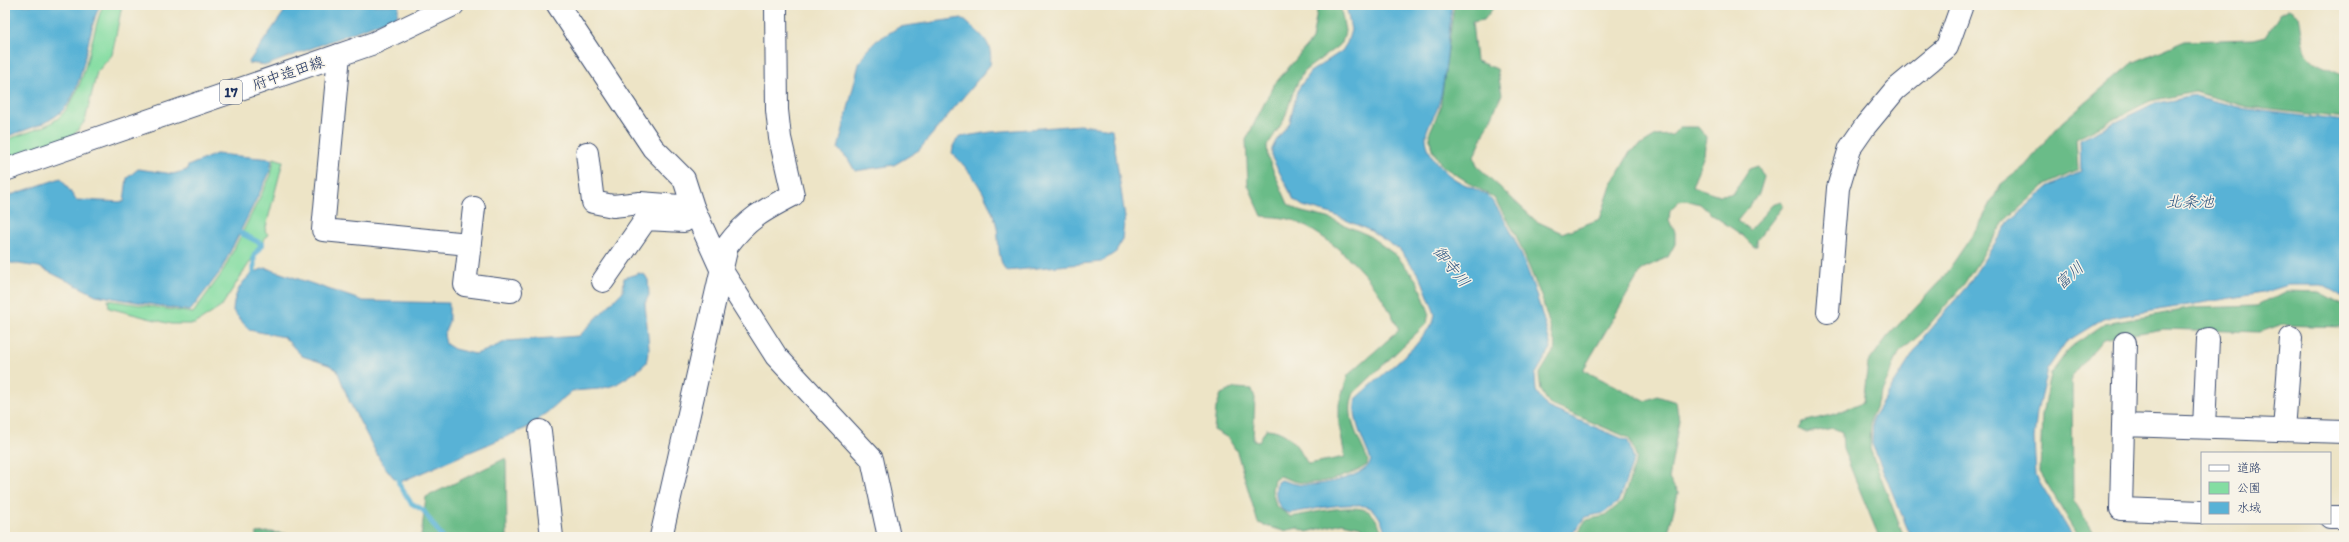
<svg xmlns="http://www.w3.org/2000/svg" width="2349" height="542" viewBox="0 0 2349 542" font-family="Itim,'Klee One',sans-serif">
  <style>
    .green { fill: #84dda2; stroke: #508680 }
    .forest { fill: #6bbc88; stroke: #437673 }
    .water { fill: #58b2d6; stroke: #3a709a }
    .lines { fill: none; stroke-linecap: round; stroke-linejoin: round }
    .stream { stroke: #58b2d6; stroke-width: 5 }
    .minor-casing { stroke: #3a4a6e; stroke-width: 24 }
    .major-casing { stroke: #3a4a6e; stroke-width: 24 }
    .minor { stroke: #fff; stroke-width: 22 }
    .major { stroke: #fff; stroke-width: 22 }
    .labels { text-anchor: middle; stroke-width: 3; stroke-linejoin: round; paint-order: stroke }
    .shield { fill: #f7f3e8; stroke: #5d6a87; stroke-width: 1 }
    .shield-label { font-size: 14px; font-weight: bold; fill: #1b2f5e }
    .street-label { font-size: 15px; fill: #1b2f5e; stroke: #f7f3e8 }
    .water-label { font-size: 16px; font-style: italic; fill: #2d5682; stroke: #f7f3e8 }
  </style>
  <rect width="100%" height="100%" fill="#f7f3e8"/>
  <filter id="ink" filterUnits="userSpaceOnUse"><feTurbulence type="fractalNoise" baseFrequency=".025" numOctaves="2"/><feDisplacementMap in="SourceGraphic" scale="8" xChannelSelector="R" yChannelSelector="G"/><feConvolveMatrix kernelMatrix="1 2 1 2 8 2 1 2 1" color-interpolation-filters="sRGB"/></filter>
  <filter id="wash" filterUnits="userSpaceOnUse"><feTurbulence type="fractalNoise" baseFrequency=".012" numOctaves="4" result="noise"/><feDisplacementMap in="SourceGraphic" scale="16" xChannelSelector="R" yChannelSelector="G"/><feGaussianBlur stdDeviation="0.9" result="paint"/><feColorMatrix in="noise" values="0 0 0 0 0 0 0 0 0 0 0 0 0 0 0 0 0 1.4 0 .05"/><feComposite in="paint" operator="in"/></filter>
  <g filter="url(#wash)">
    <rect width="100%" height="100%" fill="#ede4c6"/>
    <!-- green -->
    <path class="green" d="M 103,5 L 122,5 L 112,55 L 97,72 L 85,121 L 73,136 L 5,160 L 5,140 C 20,135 37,130 51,123 C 85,105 89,38 103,5 Z
      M 274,158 L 283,161 L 265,231 L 268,234 L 221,307 L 195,324 L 171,324 L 109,308 L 108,300 L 193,313 L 222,273 L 271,175 Z"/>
    <!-- forest -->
    <path class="forest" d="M 1318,5 L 1340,5 L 1345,31 L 1342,43 L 1303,72 L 1294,90 L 1284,120 L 1267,146 L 1268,158 L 1288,204 L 1302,212 L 1328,218 L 1368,235 L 1397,256 L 1417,281 L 1429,312 L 1427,323 L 1354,393 C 1344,416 1359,438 1368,460 L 1367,465 C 1353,475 1328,482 1311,483 C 1300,484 1290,480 1280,476 L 1274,480 L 1272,490 L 1276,506 L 1291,517 C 1307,514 1358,501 1371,513 C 1377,519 1381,529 1384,537 L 1363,537 L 1362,527 L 1342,523 L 1307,532 L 1298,528 L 1283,531 L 1258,523 L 1237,452 L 1228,438 L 1214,430 L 1216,408 L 1221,394 L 1235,388 L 1252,389 L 1255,398 L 1253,440 L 1259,441 L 1266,429 C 1289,430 1297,446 1308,464 L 1345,457 L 1339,425 L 1339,403 L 1348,375 L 1399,330 C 1379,283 1341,243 1295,221 C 1286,217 1272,217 1262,216 L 1248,185 L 1246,140 L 1273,86 L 1312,40 Z
      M 1454,5 L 1493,5 L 1494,7 L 1484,20 L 1472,22 L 1476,61 L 1497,69 L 1502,94 L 1474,156 L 1477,166 L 1536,221 L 1562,233 L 1600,219 L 1611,186 L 1630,152 L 1656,136 L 1672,135 L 1680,127 L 1698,127 L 1706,137 L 1704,155 L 1692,186 L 1719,195 L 1733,194 L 1749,169 L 1758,166 L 1764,177 L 1759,194 L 1737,221 L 1750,230 L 1772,205 L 1781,202 L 1784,205 L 1757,240 L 1757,246 L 1753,246 L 1742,235 L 1711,214 L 1700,204 L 1686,200 L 1679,201 L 1670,210 L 1669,221 L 1675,232 L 1675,244 L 1668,257 L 1642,269 L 1583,370 L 1645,401 L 1657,396 L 1676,402 L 1679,420 L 1669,479 L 1678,493 L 1667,537 L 1574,537 L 1586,520 L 1605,516 L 1622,502 L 1637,458 L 1629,438 L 1549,404 L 1541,390 L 1539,375 L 1556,347 L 1541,296 L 1515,233 L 1494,198 L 1442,166 L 1432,149 L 1429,134 L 1440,109 Z
      M 2289,9 L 2299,16 L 2306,54 L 2317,64 L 2344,76 L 2344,118 L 2247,107 L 2195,92 L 2150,101 L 2076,138 L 2078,170 L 2044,186 L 2004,222 L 1964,284 L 1923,332 L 1899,353 L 1871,417 L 1870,449 L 1904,537 L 1879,537 L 1843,449 L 1842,432 L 1833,428 L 1806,433 L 1799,429 L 1803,422 L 1835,414 L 1863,402 L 1868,363 L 1888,336 L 1942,279 L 1978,227 L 2001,184 L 2025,166 L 2062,122 L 2132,63 L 2184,41 L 2254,39 L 2266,36 L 2280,14 Z
      M 2286,291 L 2319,292 L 2344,305 L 2344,327 L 2280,325 L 2260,332 L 2163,329 L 2103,339 L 2072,376 L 2073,500 L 2092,531 L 2099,537 L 2079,537 L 2040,472 L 2042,415 L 2050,374 L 2069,348 L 2105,324 L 2194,308 L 2257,306 Z
      M 506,458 L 507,537 L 421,537 L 426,497 Z
      M 270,532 L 320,537 L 256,537 L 257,533 Z"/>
    <!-- water -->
    <path class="water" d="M 5,5 L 100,5 C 86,32 84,94 61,112 C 46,125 24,130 5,137 Z
      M 289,5 L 399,5 L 397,16 L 267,65 L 248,63 Z
      M 1346,5 L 1452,5 C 1448,37 1447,76 1438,107 C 1435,116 1427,126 1426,135 C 1425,154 1444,174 1460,182 C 1471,188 1485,191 1493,202 C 1521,240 1540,303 1551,348 L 1535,375 L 1536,391 L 1547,407 L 1628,441 L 1634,459 L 1618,502 L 1604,513 L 1585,517 L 1570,537 L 1387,537 C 1384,528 1380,513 1370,508 C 1357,501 1324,507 1309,510 C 1303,510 1296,513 1290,513 C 1276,511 1274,493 1277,482 L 1281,480 C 1291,483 1301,486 1311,485 C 1326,484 1368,476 1371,460 C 1364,442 1351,418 1356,399 L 1415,346 L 1433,323 L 1435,314 L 1421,278 L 1400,250 L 1371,231 L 1332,214 L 1303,206 L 1294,200 L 1272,158 L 1272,149 L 1276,141 L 1290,122 L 1297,91 L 1310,72 L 1342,51 L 1347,43 L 1351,30 Z
      M 962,18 C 979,34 994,40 990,65 L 919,150 L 894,165 L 855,171 L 848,159 L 838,149 L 859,64 L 866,51 L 876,41 L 899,27 Z
      M 2195,96 L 2246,109 L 2344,121 L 2344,297 L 2322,285 L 2288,285 L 2262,293 L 2103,319 L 2066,342 L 2047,370 L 2037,412 L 2034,439 L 2036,476 L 2073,537 L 1911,537 L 1872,444 L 1873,417 L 1925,335 L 1967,286 L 2008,223 L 2047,188 L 2081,171 L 2080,139 L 2153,104 Z
      M 1080,125 L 1112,129 L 1125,217 L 1122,239 L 1116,252 L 1101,262 L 1006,271 C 996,257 1000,238 996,223 C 988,196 972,172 952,153 L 954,144 L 959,137 L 991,132 Z
      M 216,154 L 272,159 L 270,172 L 220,272 L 190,311 L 96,295 L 39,267 L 5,262 L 5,197 L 61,178 L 76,200 L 124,202 L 127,178 L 138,169 L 173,174 L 187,170 L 188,166 Z
      M 266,268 L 363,301 L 449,303 L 449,321 L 444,335 L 446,344 L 454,349 L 475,354 L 485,351 L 507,341 L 579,336 L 623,291 L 624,278 L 639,273 L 645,275 L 648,280 L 649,295 L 645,303 L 649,348 L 646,363 L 637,371 L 615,385 L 599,389 L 572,391 L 531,426 L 400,482 L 393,477 L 381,462 L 350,403 L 337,370 L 329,365 L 302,356 L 284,337 L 249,330 L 233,311 C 234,291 245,273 266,268 Z"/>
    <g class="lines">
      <!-- stream -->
      <path class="stream" d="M 235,230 L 262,244 L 254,256 L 254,277
        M 397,475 L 399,484 L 411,503 L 423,510 L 442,537"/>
    </g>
  </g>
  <g filter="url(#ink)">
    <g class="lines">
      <!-- minor casing -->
      <g class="minor-casing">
        <path id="minor" d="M 558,5 L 653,148 L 684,179 L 693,207 L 722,271 L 776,356 L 872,459 L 889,537
          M 339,55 L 323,230 L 469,244
          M 587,153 L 593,202 L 613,206 L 640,203 L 693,207
          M 474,208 L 465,285 L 511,291
          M 603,281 L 646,219 L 684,221
          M 1828,312 L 1838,188 L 1850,148 L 1866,125 L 1895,90 L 1947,47 L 1962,5
          M 2125,343 L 2121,509 L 2202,512
          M 2123,425 L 2344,432
          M 2204,427 L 2208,339
          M 2284,430 L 2291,338
          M 540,431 L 552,537
          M 2330,517 L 2344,517
          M 661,537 L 727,246 C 747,219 764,210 793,195 L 780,138 L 777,110 L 776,5"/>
      </g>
      <!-- major casing -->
      <g class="major-casing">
        <path id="major" d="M 5,170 L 374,43 L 453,5"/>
      </g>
      <!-- minor -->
      <use href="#minor" class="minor"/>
      <!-- major -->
      <use href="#major" class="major"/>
    </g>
  </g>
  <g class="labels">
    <!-- shield labels -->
    <rect class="shield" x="220" y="80" width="22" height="24" rx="3"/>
    <g class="shield-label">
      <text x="231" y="97">17</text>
    </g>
    <!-- street labels -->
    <g class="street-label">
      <text transform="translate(288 73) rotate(-19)" y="5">府中造田線</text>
    </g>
    <!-- water labels -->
    <g class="water-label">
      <text x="2190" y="207">北条池</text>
      <text transform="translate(1452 266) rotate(51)" y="6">御寺川</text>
      <text transform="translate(2069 275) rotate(-42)" y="6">富川</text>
    </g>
  </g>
  <!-- margin -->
  <rect width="2349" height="542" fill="none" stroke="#f7f3e8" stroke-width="20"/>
  <!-- legend -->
  <rect x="2201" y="452" width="130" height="72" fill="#f7f3e8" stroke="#9fa5b1"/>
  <rect x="2209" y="465" width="20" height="6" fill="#ffffff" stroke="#9fa5b1"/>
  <text x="2237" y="472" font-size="12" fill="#1b2f5e">道路</text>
  <rect x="2209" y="482" width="20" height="12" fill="#84dda2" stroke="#9fa5b1"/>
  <text x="2237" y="492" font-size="12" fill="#1b2f5e">公園</text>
  <rect x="2209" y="502" width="20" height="12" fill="#58b2d6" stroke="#9fa5b1"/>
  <text x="2237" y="512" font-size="12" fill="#1b2f5e">水域</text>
</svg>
